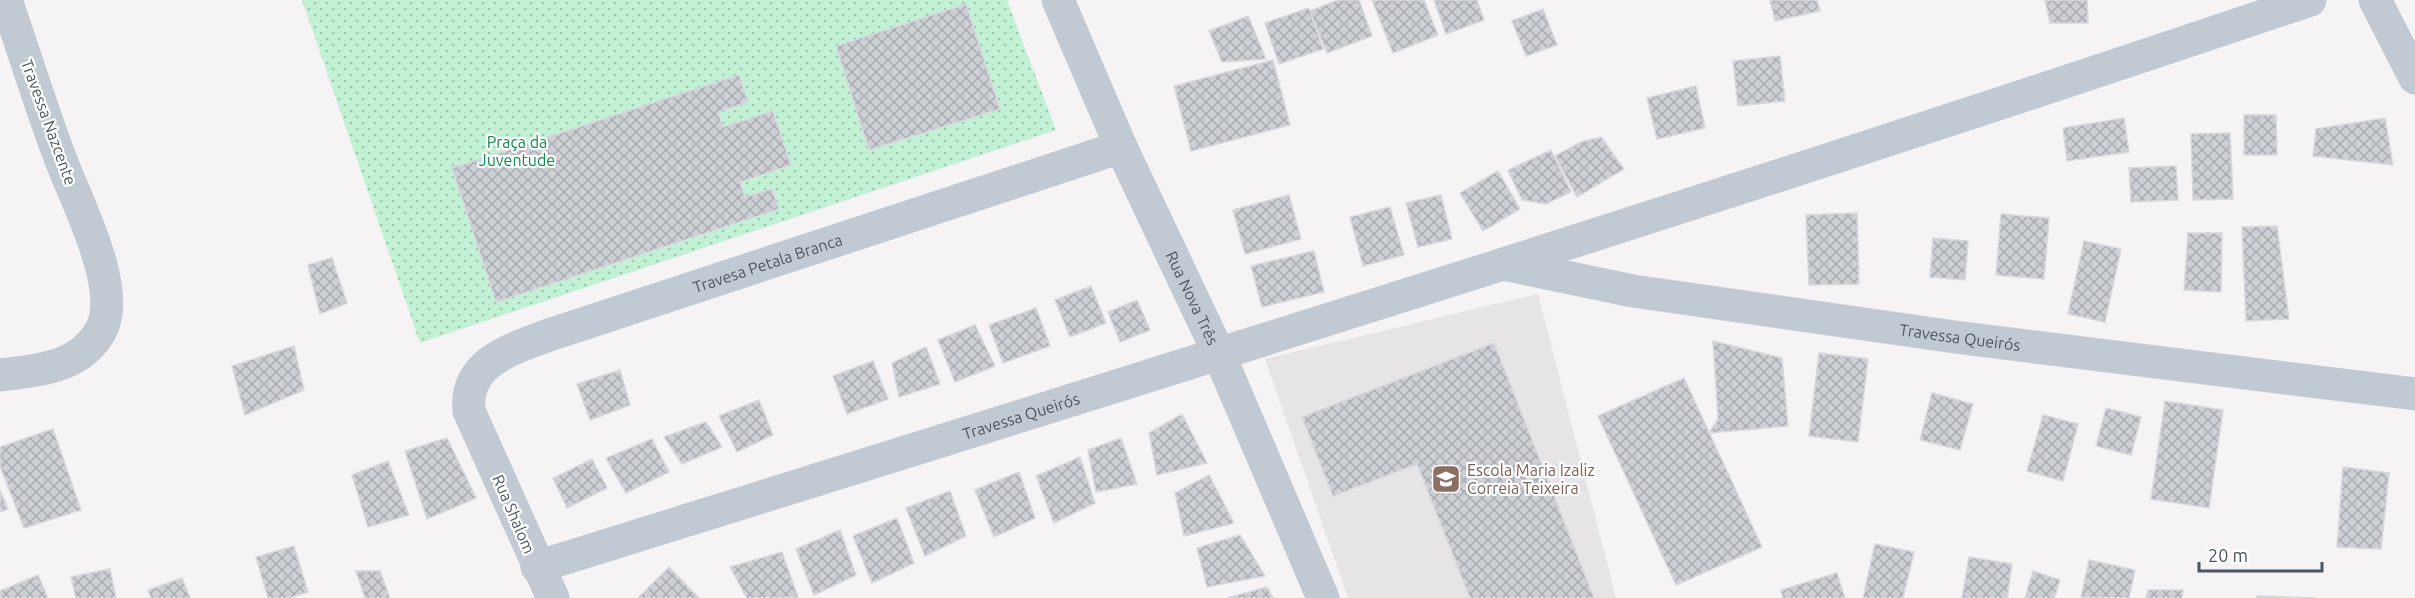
<svg xmlns="http://www.w3.org/2000/svg" width="2415" height="598" viewBox="0 0 2415 598" font-family="Ubuntu,sans-serif">
  <style>
    .education { fill: #e6e4e5 }
    .park { fill: url(#park-dots) }
    .building { fill: url(#building-cross-hatch); stroke: #d7d9de; stroke-width: 1.5 }
    .lines { fill: none; stroke-linecap: round; stroke-linejoin: round }
    .street { stroke: #c1cad2; stroke-width: 33 }
    .labels { text-anchor: middle; stroke-width: 4.5; stroke-linejoin: round; paint-order: stroke }
    .street-label { font-size: 16px; fill: #4a5661; stroke: #fff }
    .park-label { font-size: 16px; fill: #17864f; stroke: #fff }
    .education-label { font-size: 16px; fill: #785e54; stroke: #fff; text-anchor: start }
  </style>
  <defs>
    <pattern id="park-dots" width="8" height="8" patternUnits="userSpaceOnUse" patternTransform="scale(1.5)"><rect width="8" height="8" fill="#c3f1d5"/><path d="M2 2h.1M6 6h.1" fill="none" stroke="#a0c6b0" stroke-width="1.8" stroke-linecap="round"/></pattern>
    <pattern id="building-cross-hatch" width="8" height="8" patternUnits="userSpaceOnUse" patternTransform="scale(1.5)"><rect width="8" height="8" fill="#cdcfd5"/><path d="M0 0l8 8M0 8l8-8" fill="none" stroke="#a8abb0"/></pattern>
  </defs>
  <rect width="100%" height="100%" fill="#f5f3f3"/>
  <!-- education -->
  <path class="education" d="M 1538,294 L 1616,598 L 1348,598 L 1265,359 Z"/>
  <!-- park -->
  <path class="park" d="M 302,0 L 1007,0 L 1056,130 L 420,343 Z"/>
  <!-- building -->
  <path class="building" d="M 1338,0 L 1359,0 L 1372,36 L 1327,53 L 1310,11 Z
    M 1372,0 L 1424,0 L 1438,35 L 1393,53 Z
    M 1434,0 L 1477,0 L 1484,20 L 1446,34 Z
    M 1770,0 L 1817,0 L 1820,11 L 1775,21 Z
    M 2045,0 L 2087,0 L 2088,23 L 2050,23 Z
    M 966,4 L 1000,109 L 869,150 L 836,46 Z
    M 1309,8 L 1323,49 L 1279,64 L 1265,23 Z
    M 1543,9 L 1557,45 L 1526,56 L 1512,21 Z
    M 1248,16 L 1266,59 L 1222,62 L 1209,31 Z
    M 1780,56 L 1785,101 L 1738,106 L 1733,61 Z
    M 1273,60 L 1290,125 L 1191,151 L 1174,86 Z
    M 739,75 L 748,102 L 718,112 L 723,127 L 773,111 L 791,165 L 740,182 L 745,197 L 772,189 L 779,209 L 496,302 L 452,168 Z
    M 1696,86 L 1705,128 L 1657,139 L 1647,98 Z
    M 2244,115 L 2276,115 L 2277,155 L 2244,155 Z
    M 2124,118 L 2129,152 L 2067,161 L 2063,128 Z
    M 2385,118 L 2393,165 L 2313,156 L 2316,129 Z
    M 2230,133 L 2233,199 L 2193,200 L 2191,134 Z
    M 1601,137 L 1624,169 L 1577,197 L 1555,156 L 1581,142 Z
    M 1551,150 L 1571,192 L 1546,204 L 1522,200 L 1508,170 Z
    M 2176,166 L 2178,200 L 2131,202 L 2129,168 Z
    M 1498,171 L 1520,209 L 1483,231 L 1460,193 Z
    M 1289,195 L 1301,239 L 1245,254 L 1233,210 Z
    M 1441,195 L 1452,239 L 1418,247 L 1406,203 Z
    M 1390,207 L 1404,255 L 1363,266 L 1350,217 Z
    M 1857,213 L 1859,284 L 1809,285 L 1806,215 Z
    M 2001,214 L 2049,218 L 2044,279 L 1996,275 Z
    M 2277,226 L 2289,319 L 2246,321 L 2242,227 Z
    M 2188,233 L 2222,233 L 2221,292 L 2184,290 Z
    M 1933,238 L 1968,241 L 1965,280 L 1930,277 Z
    M 2084,241 L 2121,249 L 2105,322 L 2068,314 Z
    M 1314,251 L 1324,292 L 1262,307 L 1251,266 Z
    M 332,258 L 347,303 L 320,314 L 308,265 Z
    M 1091,286 L 1106,323 L 1070,337 L 1055,300 Z
    M 1137,300 L 1150,330 L 1120,342 L 1108,312 Z
    M 1036,308 L 1050,346 L 1003,363 L 989,325 Z
    M 975,325 L 995,366 L 955,382 L 938,340 Z
    M 1713,341 L 1782,358 L 1788,426 L 1709,433 L 1718,419 Z
    M 1494,343 L 1594,598 L 1470,598 L 1417,464 L 1333,496 L 1302,417 Z
    M 294,346 L 304,390 L 245,415 L 232,366 Z
    M 926,347 L 940,384 L 899,397 L 892,363 Z
    M 1819,353 L 1868,359 L 1858,442 L 1809,436 Z
    M 873,361 L 888,399 L 847,414 L 833,376 Z
    M 620,370 L 630,405 L 590,420 L 577,384 Z
    M 1684,378 L 1762,547 L 1676,585 L 1598,416 Z
    M 1932,393 L 1973,404 L 1960,450 L 1920,440 Z
    M 759,400 L 773,435 L 737,452 L 719,416 Z
    M 2165,401 L 2223,410 L 2209,508 L 2151,499 Z
    M 2106,408 L 2141,417 L 2131,455 L 2096,446 Z
    M 1182,414 L 1207,463 L 1157,475 L 1149,433 Z
    M 2043,415 L 2078,424 L 2063,481 L 2027,471 Z
    M 706,422 L 722,447 L 682,464 L 664,437 Z
    M 53,429 L 81,510 L 24,528 L 0,466 L 0,447 Z
    M 447,438 L 476,498 L 427,519 L 405,451 Z
    M 1121,438 L 1137,484 L 1096,492 L 1088,450 Z
    M 652,439 L 669,472 L 626,493 L 606,458 Z
    M 1080,457 L 1095,503 L 1054,523 L 1036,476 Z
    M 592,459 L 607,488 L 567,508 L 553,478 Z
    M 388,461 L 409,515 L 368,527 L 352,475 Z
    M 2343,467 L 2389,473 L 2381,549 L 2337,547 Z
    M 1019,472 L 1035,518 L 994,537 L 975,490 Z
    M 1209,475 L 1234,523 L 1184,536 L 1175,493 Z
    M 0,490 L 8,509 L 0,512 Z
    M 950,491 L 966,536 L 925,556 L 906,508 Z
    M 897,518 L 914,563 L 872,583 L 853,536 Z
    M 840,530 L 856,575 L 814,595 L 796,549 Z
    M 1240,535 L 1265,576 L 1207,587 L 1197,548 Z
    M 1875,544 L 1914,552 L 1903,598 L 1863,598 Z
    M 294,546 L 308,592 L 289,598 L 268,598 L 256,557 Z
    M 782,552 L 798,597 L 747,598 L 730,567 Z
    M 1969,557 L 2012,564 L 2007,598 L 1962,598 Z
    M 2089,560 L 2135,570 L 2129,598 L 2081,597 Z
    M 669,567 L 699,598 L 638,598 Z
    M 110,569 L 116,598 L 76,598 L 71,577 Z
    M 356,571 L 380,571 L 390,598 L 365,598 Z
    M 2033,571 L 2060,580 L 2054,598 L 2025,598 Z
    M 1837,573 L 1845,598 L 1783,598 L 1781,590 Z
    M 38,575 L 48,598 L 0,598 L 0,591 Z
    M 182,578 L 190,598 L 151,598 L 148,590 Z
    M 1267,587 L 1273,598 L 1227,598 Z
    M 2148,590 L 2183,590 L 2182,598 L 2146,598 Z
    M 2257,596 L 2315,598 L 2257,598 Z"/>
  <g class="lines">
    <!-- street -->
    <g class="street">
      <path id="s1" d="M 1058,0 L 1121,147 L 1219,354 L 1323,598"/>
      <path d="M 2375,0 L 2415,78"/>
      <path id="s2" d="M 1508,265 L 1633,291 L 1955,337 L 2415,394"/>
      <path d="M 0,375 C 39,370 82,368 102,328 C 122,285 74,197 59,155 C 40,104 24,52 6,0"/>
      <path id="s3" d="M 537,567 C 1130,382 1722,199 2310,0"/>
      <path id="s4" d="M 553,598 L 469,411 C 464,362 512,349 549,335 L 1121,147"/>
    </g>
  </g>
  <!-- icons -->
  <defs>
    <g id="school-square" transform="scale(1.5)"><rect x="-9" y="-9" width="18" height="18" rx="4" fill="#8d6e63" stroke="#fff"/><path d="M0-5L7-2L0 1L-7-2ZM-4 1L0 2.5L4 1V4Q0 6-4 4Z" fill="#fff"/></g>
  </defs>
  <g fill-rule="evenodd">
    <use href="#school-square" x="1446" y="479"/>
  </g>
  <g class="labels">
    <!-- street labels -->
    <g class="street-label">
      <text transform="translate(49 122) rotate(70)" y="6">Travessa Nazcente</text>
      <text dy="6" stroke="none"><textPath href="#s4" startOffset="556">Travesa Petala Branca</textPath></text>
      <text dy="6" stroke="none"><textPath href="#s1" startOffset="327">Rua Nova Três</textPath></text>
      <text dy="6" stroke="none"><textPath href="#s2" startOffset="458">Travessa Queirós</textPath></text>
      <text dy="6" stroke="none"><textPath href="#s3" startOffset="507">Travessa Queirós</textPath></text>
      <text transform="translate(514 514) rotate(67)" y="6">Rua Shalom</text>
    </g>
    <!-- park labels -->
    <g class="park-label">
      <text x="517" y="148">Praça da<tspan x="517" dy="18">Juventude</tspan></text>
    </g>
    <!-- education labels -->
    <g class="education-label">
      <text x="1467" y="476">Escola Maria Izaliz<tspan x="1467" dy="18">Correia Teixeira</tspan></text>
    </g>
  </g>
  <!-- scale -->
  <path d="M2199 562v9h123v-9" fill="none" stroke="#4a5661" stroke-width="3"/>
  <text x="2208" y="562" font-size="18" fill="#4a5661" stroke="#ffffff" stroke-width="4.5" paint-order="stroke">20 m</text>
</svg>
